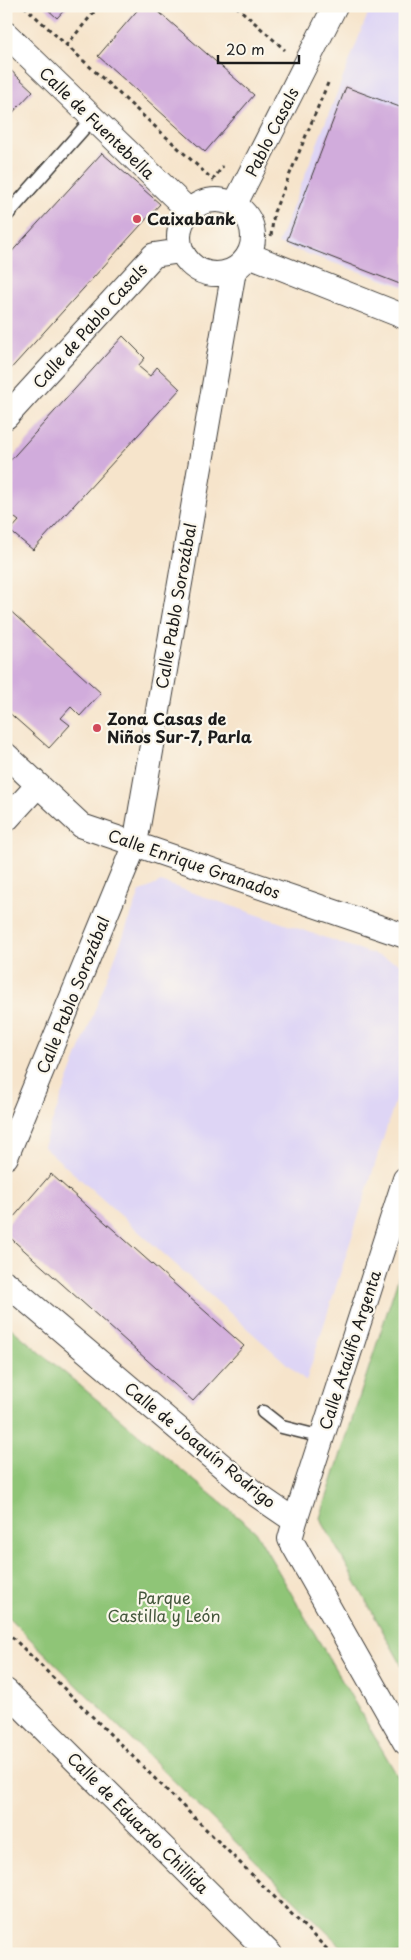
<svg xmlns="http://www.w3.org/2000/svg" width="411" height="1960" viewBox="0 0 411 1960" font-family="'Playpen Sans',sans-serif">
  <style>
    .built { fill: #ded5f5 }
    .green { fill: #8fc577; stroke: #56704a }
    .building { fill: #d1acdc }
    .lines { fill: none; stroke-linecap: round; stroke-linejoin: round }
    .service-casing { stroke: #3d3a36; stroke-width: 15 }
    .minor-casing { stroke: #3d3a36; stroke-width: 26 }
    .path { stroke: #3d3a36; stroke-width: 3; stroke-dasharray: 4 4; stroke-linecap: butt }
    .service { stroke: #fff; stroke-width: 12 }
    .minor { stroke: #fff; stroke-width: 24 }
    .poi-dot { fill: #d1495b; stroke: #fbf7ec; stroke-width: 2 }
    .labels { text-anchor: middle; stroke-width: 4.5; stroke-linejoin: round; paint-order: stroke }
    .street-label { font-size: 16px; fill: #1c1c1c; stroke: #fbf7ec }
    .poi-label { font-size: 16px; font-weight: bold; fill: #1c1c1c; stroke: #fbf7ec; text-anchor: start }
    .park-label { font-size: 16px; fill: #44573c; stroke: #fbf7ec }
  </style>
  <rect width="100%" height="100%" fill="#fbf7ec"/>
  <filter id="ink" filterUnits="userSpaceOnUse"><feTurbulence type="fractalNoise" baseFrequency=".02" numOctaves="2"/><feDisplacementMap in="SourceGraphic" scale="10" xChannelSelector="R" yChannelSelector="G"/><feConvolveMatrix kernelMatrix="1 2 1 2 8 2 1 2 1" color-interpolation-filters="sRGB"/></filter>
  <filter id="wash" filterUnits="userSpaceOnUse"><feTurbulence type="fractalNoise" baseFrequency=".0096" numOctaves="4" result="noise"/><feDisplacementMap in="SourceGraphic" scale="20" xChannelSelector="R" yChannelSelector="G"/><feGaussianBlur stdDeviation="1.12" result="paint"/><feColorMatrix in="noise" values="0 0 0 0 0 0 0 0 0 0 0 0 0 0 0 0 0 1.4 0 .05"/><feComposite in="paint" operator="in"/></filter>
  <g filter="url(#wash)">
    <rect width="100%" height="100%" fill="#f6e4cb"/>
    <!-- built -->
    <path class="built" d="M 371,6 L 405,6 L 405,287 L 278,244 Z
      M 161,882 L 405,965 L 405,1070 L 306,1381 L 43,1146 L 140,892 Z"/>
    <!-- green -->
    <path class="green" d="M 405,1257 L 405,1671 L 320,1518 Z
      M 6,1324 L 255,1531 L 405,1789 L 405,1954 L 349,1954 L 6,1615 Z"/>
    <g id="blocks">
      <!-- building -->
      <path class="building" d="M 44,6 L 68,6 L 57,18 Z
        M 141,6 L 152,6 L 254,95 L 205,152 L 98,56 Z
        M 6,66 L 33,91 L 6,120 Z
        M 346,87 L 405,109 L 405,286 L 287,240 Z
        M 102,153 L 160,204 L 6,374 L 6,258 Z
        M 123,336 L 145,358 L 138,366 L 150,376 L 157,367 L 180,389 L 33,550 L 10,531 L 19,521 L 7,512 L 6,513 L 6,465 Z
        M 6,607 L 101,693 L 80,716 L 71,707 L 61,718 L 70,725 L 49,748 L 6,710 Z
        M 51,1174 L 244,1346 L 193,1401 L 6,1234 L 6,1226 Z"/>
    </g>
  </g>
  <g filter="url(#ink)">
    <use href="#blocks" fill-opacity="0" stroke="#3d3a36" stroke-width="1"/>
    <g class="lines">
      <!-- service casing -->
      <g class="service-casing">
        <path id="service" d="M 6,216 L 93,118
          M 263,1412 L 282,1427 L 322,1437"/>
      </g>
      <!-- minor casing -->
      <g class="minor-casing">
        <path id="minor" d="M 6,34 L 189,211
          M179 237a37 37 0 1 1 74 0a37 37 0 1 1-74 0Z
          M 235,204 L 335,6
          M 249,255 L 405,317
          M 6,417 L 154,255 L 181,251
          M 6,755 L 82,826 L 405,936
          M 6,820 L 38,785
          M 6,1157 L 135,844 L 234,270
          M 6,1283 L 254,1493 L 295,1521 L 290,1539 L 405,1742
          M 295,1521 L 405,1179
          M 6,1691 L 270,1954"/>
      </g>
      <!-- path -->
      <path class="path" d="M 24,6 L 213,180 L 223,166
        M 236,6 L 285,50
        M 66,46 L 99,6
        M 271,236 L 274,212 L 328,83
        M 6,1631 L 332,1954"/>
      <!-- service -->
      <use href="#service" class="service"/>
      <!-- minor -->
      <use href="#minor" class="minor"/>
    </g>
  </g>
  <!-- markers -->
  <g class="poi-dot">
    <circle cx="137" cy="219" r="5"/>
    <circle cx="97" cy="728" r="5"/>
  </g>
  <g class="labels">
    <!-- street labels -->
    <g class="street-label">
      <text transform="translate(97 123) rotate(44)" y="6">Calle de Fuentebella</text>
      <text transform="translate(272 132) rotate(-63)" y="6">Pablo Casals</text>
      <text transform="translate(90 326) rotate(-48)" y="6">Calle de Pablo Casals</text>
      <text transform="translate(176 606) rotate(-80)" y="6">Calle Pablo Sorozábal</text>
      <text transform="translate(194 864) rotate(19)" y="6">Calle Enrique Granados</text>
      <text transform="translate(73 995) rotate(-68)" y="6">Calle Pablo Sorozábal</text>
      <text transform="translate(350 1350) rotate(-72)" y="6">Calle Ataúlfo Argenta</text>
      <text transform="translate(200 1445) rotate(39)" y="6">Calle de Joaquín Rodrigo</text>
      <text transform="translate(138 1823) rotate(45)" y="6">Calle de Eduardo Chillida</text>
    </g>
    <!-- poi labels -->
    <g class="poi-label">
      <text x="147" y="225">Caixabank</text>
      <text x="107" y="725">Zona Casas de<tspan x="107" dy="18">Niños Sur-7, Parla</tspan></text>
    </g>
    <!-- park labels -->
    <g class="park-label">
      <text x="164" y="1604">Parque<tspan x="164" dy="18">Castilla y León</tspan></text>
    </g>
  </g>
  <!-- margin -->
  <rect width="411" height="1960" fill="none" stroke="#fbf7ec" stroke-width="25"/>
  <!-- scale -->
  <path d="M218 55v8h81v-8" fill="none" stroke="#1c1c1c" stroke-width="2.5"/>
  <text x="226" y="55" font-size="15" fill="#1c1c1c" stroke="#fbf7ec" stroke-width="4" paint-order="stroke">20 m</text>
</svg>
